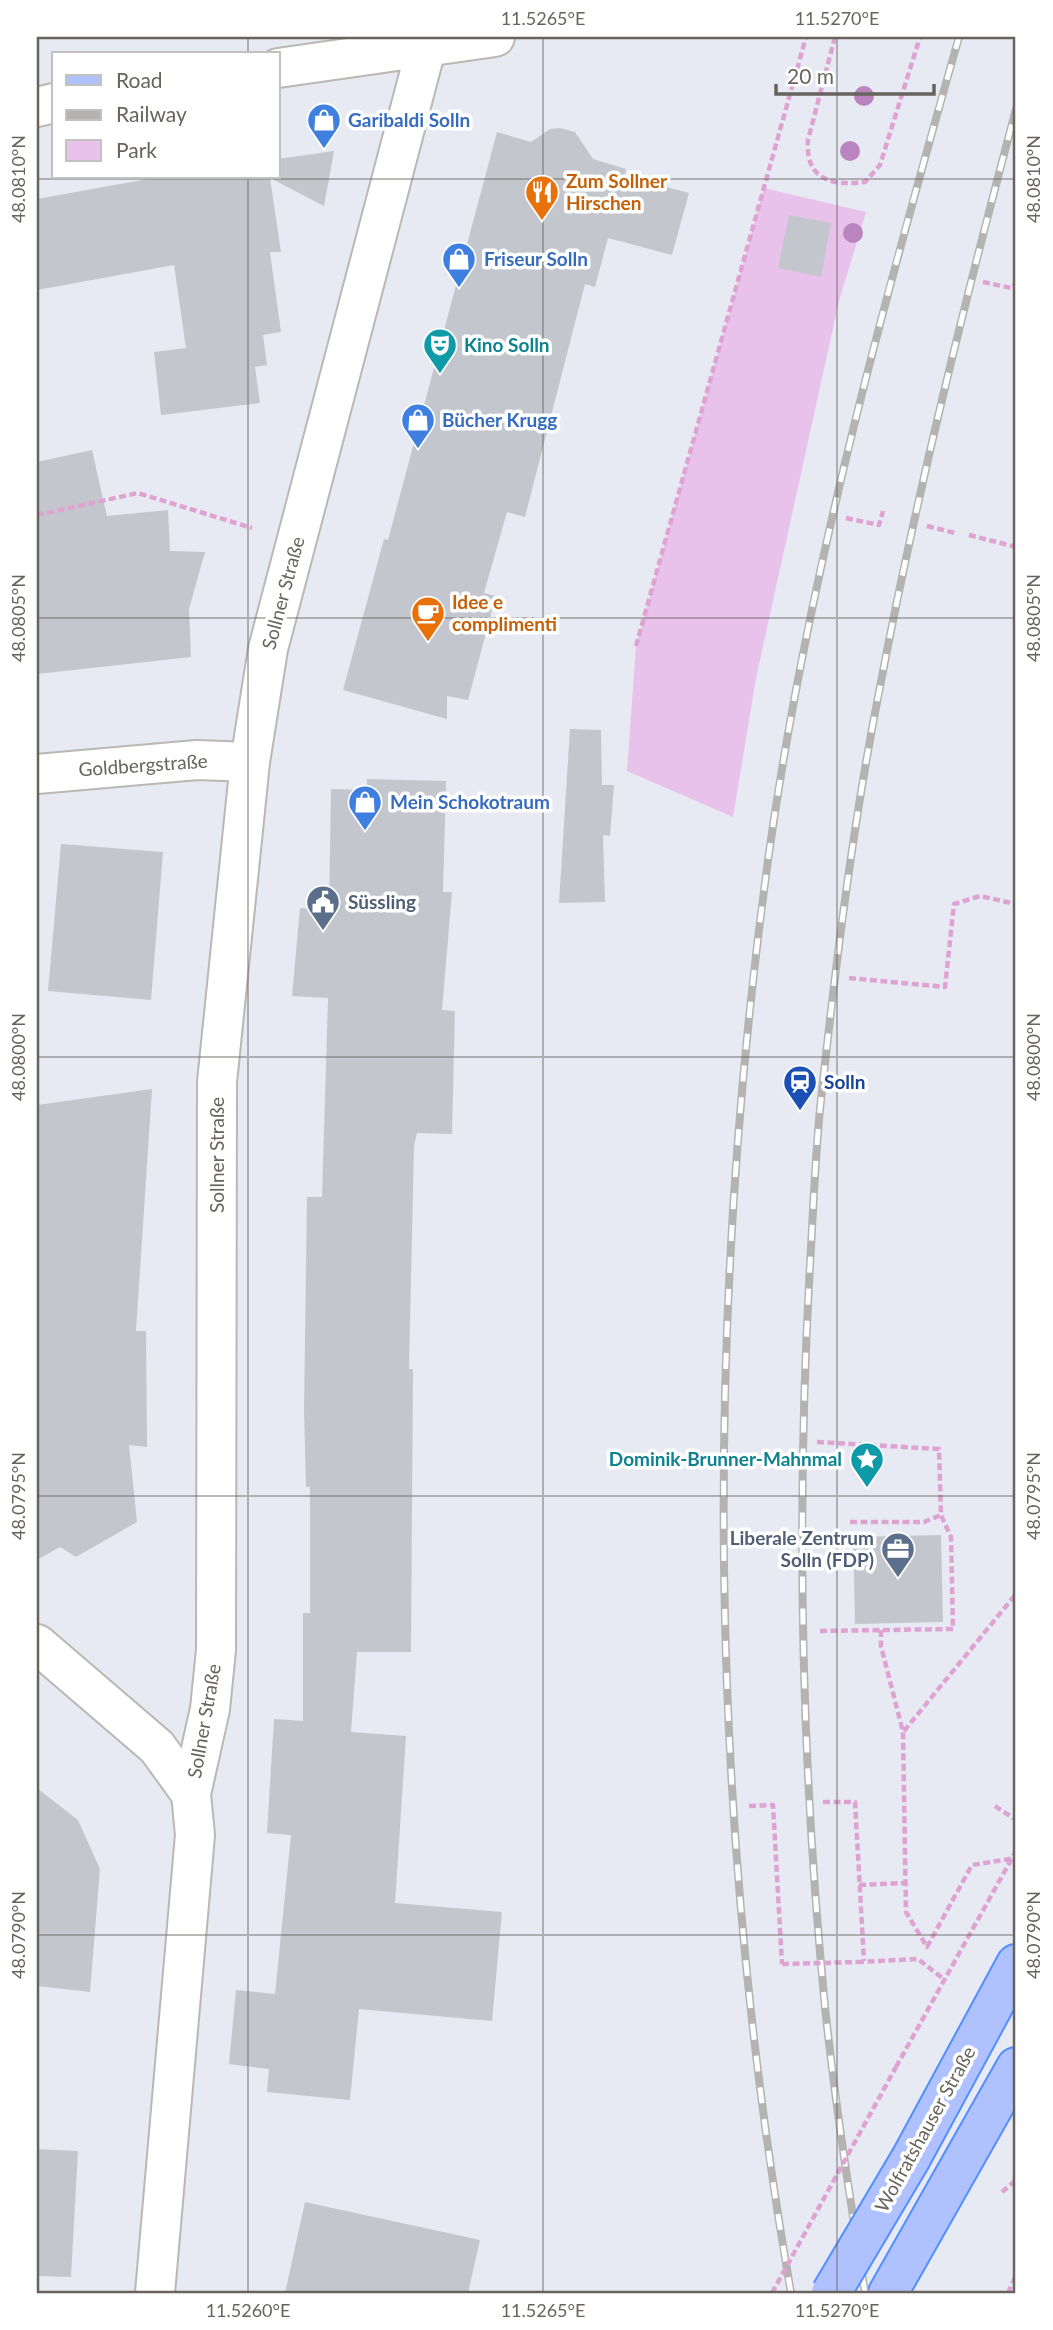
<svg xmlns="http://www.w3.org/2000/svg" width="1053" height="2330" viewBox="0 0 1053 2330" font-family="Lato,sans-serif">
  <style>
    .green { fill: #e9c2eb }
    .building { fill: #c4c6cd }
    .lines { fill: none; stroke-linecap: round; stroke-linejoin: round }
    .minor-casing { stroke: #bbb7b2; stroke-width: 42 }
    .tertiary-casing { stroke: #bbb7b2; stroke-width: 42 }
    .primary-casing { stroke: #538eff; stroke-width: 42 }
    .path { stroke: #dfa3d3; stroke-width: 4.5; stroke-dasharray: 7 3.5; stroke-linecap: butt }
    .minor { stroke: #fff; stroke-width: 38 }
    .tertiary { stroke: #fff; stroke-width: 38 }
    .primary { stroke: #afc1ff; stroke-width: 38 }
    .rail-casing { stroke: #b4b3b1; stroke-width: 8 }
    .rail { stroke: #fff; stroke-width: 5; stroke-dasharray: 16; stroke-linecap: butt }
    .primary-bridge-casing { stroke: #538eff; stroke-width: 42; stroke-linecap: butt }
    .path-bridge { stroke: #dfa3d3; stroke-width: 4.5; stroke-dasharray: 7 3.5; stroke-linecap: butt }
    .primary-bridge { stroke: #afc1ff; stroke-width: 38 }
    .tree { fill: #b984bf }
    .ticks { fill: none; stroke: #69635e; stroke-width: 2; stroke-opacity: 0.45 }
    .labels { text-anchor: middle; stroke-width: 7; stroke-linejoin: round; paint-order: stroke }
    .shop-label { font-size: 19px; font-weight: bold; fill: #366cbe; stroke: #fff; text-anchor: start }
    .food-label { font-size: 19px; font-weight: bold; fill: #c56008; stroke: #fff; text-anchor: start }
    .culture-label { font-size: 19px; font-weight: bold; fill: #0d838f; stroke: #fff; text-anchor: start }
    .street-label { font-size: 19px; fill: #69635e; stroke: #fff }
    .service-label { font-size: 19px; font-weight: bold; fill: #4e5e75; stroke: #fff; text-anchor: start }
    .transit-label { font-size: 19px; font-weight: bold; fill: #164399; stroke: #fff; text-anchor: start }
    .neatline { fill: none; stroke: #69635e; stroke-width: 2.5 }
    .ticks-label { font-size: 18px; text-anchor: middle; fill: #69635e }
  </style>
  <rect width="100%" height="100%" fill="#e7eaf2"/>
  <!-- green -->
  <path class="green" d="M 764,188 L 866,212 L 839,301 L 756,678 L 733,817 L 627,771 L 636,646 Z"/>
  <!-- building -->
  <path class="building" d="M 560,128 L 575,132 L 593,159 L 626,169 L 625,176 L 689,193 L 672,255 L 608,238 L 595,287 L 585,284 L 525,517 L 507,512 L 484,593 L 496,596 L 468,700 L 447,696 L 447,719 L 343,690 L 384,539 L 388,540 L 497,132 L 531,142 L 550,129 Z
    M 334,151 L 324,206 L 270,178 L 281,252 L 270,252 L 281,332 L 263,335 L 267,365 L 255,367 L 260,403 L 161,415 L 154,352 L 186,348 L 174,265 L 37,290 L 37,199 L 159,177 L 278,177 L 278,159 Z
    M 789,215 L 831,223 L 821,277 L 778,268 Z
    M 92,450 L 107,516 L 168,510 L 170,551 L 205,552 L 189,609 L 191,657 L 37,674 L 37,462 Z
    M 570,729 L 601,730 L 602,785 L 614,785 L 610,836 L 603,835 L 605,902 L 559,903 Z
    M 367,779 L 446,781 L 443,892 L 452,892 L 442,1010 L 455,1011 L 452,1134 L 417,1133 L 414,1146 L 409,1369 L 413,1369 L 411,1652 L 357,1652 L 351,1732 L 406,1736 L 395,1903 L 502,1912 L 492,2021 L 359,2009 L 350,2100 L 267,2092 L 269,2069 L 229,2064 L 236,1990 L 275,1994 L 291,1835 L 267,1833 L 274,1719 L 303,1721 L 303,1613 L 310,1613 L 310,1487 L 306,1487 L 304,1411 L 307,1197 L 322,1197 L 328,998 L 292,996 L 300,908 L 329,910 L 331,789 L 367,790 Z
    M 61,844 L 163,852 L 151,1000 L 48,991 Z
    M 152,1089 L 136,1331 L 146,1331 L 147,1447 L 129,1445 L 137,1522 L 76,1557 L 60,1547 L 37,1560 L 37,1105 Z
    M 941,1535 L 943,1622 L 855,1624 L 853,1537 Z
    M 37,1788 L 78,1820 L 100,1869 L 90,1992 L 37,1986 Z
    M 37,2149 L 78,2151 L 71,2277 L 37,2276 Z
    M 305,2202 L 480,2240 L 468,2293 L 285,2293 Z"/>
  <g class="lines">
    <!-- minor casing -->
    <g class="minor-casing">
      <path id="minor" d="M 278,68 L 495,37
        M 37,107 L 54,103
        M 37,774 L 197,760 L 250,762
        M 191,1794 L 210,1709 L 216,1650 L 217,1082 L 250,762 L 268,649 L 429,37"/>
    </g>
    <!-- tertiary casing -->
    <g class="tertiary-casing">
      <path id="tertiary" d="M 37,1644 L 157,1747 L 191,1794 L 195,1835 L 155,2293"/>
    </g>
    <!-- primary casing -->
    <g class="primary-casing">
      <path id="primary" d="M 911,2158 L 1016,1964
        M 888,2293 L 1016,2067"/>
    </g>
    <!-- path -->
    <path class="path" d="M 835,37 L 808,140 C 805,180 832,186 865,182 L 880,165 L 920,37
      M 983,282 L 1011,288 L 1016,283
      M 37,515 L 138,493 L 252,528
      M 846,518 L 879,525 L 883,511
      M 927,526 L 955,533
      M 969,535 L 1016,547
      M 636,646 L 806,37
      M 849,978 L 945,987 L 954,904 L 980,896 L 1016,904
      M 817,1442 L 939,1449 L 941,1515 L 951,1537 L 953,1629 L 818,1631
      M 850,1522 L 924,1522 L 941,1515
      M 881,1630 L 881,1646 L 903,1732 L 906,1912 L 927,1947 L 972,1865 L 1016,1858
      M 904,1731 L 1016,1594
      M 823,1802 L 855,1802 L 864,1961
      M 749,1806 L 773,1805 L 782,1964
      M 995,1806 L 1016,1820
      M 859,1885 L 906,1883
      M 857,1962 L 918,1959 L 945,1980
      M 896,2067 L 1016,1851
      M 1002,2192 L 1016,2180
      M 1008,2293 L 1016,2275"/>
    <!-- minor -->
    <use href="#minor" class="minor"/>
    <!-- tertiary -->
    <use href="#tertiary" class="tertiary"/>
    <!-- primary -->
    <use href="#primary" class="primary"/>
    <!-- rail casing -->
    <g class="rail-casing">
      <path id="rail" d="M 791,2293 C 708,1819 703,1329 769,853 C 808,576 883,305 959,37
        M 865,2293 C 850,2198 835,2103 825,2007 C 801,1761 796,1512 810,1265 C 813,1213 815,1161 820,1109 C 835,970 852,829 879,692 C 916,496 965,301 1016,109"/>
    </g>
    <!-- rail -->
    <use href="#rail" class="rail"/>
    <!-- primary-bridge casing -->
    <g class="primary-bridge-casing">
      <path id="primary-bridge" d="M 831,2293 L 911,2158"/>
    </g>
    <!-- path-bridge -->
    <path class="path-bridge" d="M 782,1964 L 857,1962
      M 772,2293 L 896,2067"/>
    <!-- primary-bridge -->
    <use href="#primary-bridge" class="primary-bridge"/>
  </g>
  <!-- trees -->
  <g class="tree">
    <circle cx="864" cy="96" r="10"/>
    <circle cx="850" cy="151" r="10"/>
    <circle cx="853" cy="233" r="10"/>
  </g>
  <!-- ticks -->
  <path class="ticks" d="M 248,37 L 248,54M 543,37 L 543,2293M 837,37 L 837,2293M 248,177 L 248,2293M 37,179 L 1016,179M 37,618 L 1016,618M 37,1057 L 1016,1057M 37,1496 L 1016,1496M 37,1935 L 1016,1935"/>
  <!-- icons -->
  <defs>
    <g id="shop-pin" transform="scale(1.75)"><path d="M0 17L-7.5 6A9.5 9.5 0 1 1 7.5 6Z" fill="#3f7fe0" stroke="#fff"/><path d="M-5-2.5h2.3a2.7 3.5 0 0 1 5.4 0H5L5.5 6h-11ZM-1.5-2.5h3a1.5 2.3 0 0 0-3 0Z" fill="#fff"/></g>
    <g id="restaurant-pin" transform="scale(1.75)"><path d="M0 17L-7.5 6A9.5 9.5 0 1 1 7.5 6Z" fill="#e8710a" stroke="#fff"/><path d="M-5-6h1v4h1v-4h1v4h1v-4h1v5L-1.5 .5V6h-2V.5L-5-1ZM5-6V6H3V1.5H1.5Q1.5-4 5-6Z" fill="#fff"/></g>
    <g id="theatre-pin" transform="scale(1.75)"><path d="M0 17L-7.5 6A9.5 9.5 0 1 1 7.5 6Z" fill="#0f9aa8" stroke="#fff"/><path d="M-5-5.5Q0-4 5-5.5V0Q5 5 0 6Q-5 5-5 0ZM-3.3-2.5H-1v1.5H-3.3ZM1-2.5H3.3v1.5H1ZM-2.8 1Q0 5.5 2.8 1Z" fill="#fff"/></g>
    <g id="cafe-pin" transform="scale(1.75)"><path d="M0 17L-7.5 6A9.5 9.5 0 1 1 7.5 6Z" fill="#e8710a" stroke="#fff"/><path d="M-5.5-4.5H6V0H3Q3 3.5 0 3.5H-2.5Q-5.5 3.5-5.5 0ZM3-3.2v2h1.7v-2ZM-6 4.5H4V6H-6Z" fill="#fff"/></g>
    <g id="civic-pin" transform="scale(1.75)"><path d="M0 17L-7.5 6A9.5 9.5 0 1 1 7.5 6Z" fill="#5c6f8a" stroke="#fff"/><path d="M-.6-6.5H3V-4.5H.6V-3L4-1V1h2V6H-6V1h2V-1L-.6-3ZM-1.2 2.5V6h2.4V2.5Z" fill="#fff"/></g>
    <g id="station-pin" transform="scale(1.75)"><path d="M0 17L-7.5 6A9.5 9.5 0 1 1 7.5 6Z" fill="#1a4fb4" stroke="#fff"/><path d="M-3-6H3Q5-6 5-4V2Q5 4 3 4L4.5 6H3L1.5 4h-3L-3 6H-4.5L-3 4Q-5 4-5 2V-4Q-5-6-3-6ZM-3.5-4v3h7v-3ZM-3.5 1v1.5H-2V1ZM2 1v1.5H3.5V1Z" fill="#fff"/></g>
    <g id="sight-pin" transform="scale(1.75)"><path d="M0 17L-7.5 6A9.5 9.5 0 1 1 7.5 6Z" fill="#0f9aa8" stroke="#fff"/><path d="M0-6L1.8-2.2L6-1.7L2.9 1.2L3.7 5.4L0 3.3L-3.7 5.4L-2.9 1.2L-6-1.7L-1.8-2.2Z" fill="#fff"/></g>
    <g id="office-pin" transform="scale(1.75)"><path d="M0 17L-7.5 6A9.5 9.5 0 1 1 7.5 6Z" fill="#5c6f8a" stroke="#fff"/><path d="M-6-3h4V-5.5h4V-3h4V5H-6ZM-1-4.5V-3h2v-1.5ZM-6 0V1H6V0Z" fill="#fff"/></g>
  </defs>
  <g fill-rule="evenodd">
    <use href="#shop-pin" x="324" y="120"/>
    <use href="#restaurant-pin" x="542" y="192"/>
    <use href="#shop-pin" x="459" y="259"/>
    <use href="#theatre-pin" x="440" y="345"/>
    <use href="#shop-pin" x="418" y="420"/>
    <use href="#cafe-pin" x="428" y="613"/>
    <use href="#shop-pin" x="365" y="802"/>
    <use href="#civic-pin" x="323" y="902"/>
    <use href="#station-pin" x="800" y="1082"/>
    <use href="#sight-pin" x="867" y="1459"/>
    <use href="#office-pin" x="898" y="1549"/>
  </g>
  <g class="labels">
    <!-- shop labels -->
    <g class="shop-label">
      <text x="348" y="127">Garibaldi Solln</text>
      <text x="484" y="266">Friseur Solln</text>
      <text x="442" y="427">Bücher Krugg</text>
      <text x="390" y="809">Mein Schokotraum</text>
    </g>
    <!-- food labels -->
    <g class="food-label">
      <text x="566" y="188">Zum Sollner<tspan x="566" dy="22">Hirschen</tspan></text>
      <text x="452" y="609">Idee e<tspan x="452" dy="22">complimenti</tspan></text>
    </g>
    <!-- culture labels -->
    <g class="culture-label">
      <text x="464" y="352">Kino Solln</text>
      <text x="842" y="1466" text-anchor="end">Dominik-Brunner-Mahnmal</text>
    </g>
    <!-- street labels -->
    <g class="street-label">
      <text transform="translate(283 593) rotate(-75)" y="7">Sollner Straße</text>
      <text transform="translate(143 765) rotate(-4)" y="7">Goldbergstraße</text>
      <text transform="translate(217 1155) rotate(-90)" y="7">Sollner Straße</text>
      <text transform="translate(204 1721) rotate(-80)" y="7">Sollner Straße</text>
      <text transform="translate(925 2129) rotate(-61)" y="7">Wolfratshauser Straße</text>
    </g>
    <!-- service labels -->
    <g class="service-label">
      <text x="348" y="909">Süssling</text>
      <text x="874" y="1545" text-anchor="end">Liberale Zentrum<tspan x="874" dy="22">Solln (FDP)</tspan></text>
    </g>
    <!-- transit labels -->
    <g class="transit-label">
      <text x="824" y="1089">Solln</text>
    </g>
  </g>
  <!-- border -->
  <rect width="1053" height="2330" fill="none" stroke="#ffffff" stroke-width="77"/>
  <!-- legend -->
  <rect x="52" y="52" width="228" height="126" fill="#ffffff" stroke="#c3c1bf" stroke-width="2"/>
  <rect x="66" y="75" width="35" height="10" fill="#afc1ff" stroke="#c3c1bf" stroke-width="2"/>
  <text x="116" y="88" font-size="21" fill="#69635e">Road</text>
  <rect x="66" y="110" width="35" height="10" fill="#b4b3b1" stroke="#c3c1bf" stroke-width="2"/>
  <text x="116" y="122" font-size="21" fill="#69635e">Railway</text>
  <rect x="66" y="140" width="35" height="21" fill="#e9c2eb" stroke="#c3c1bf" stroke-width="2"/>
  <text x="116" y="158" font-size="21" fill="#69635e">Park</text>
  <!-- scale -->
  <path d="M776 84v10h158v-10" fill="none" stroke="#69635e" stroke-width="3.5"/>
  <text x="787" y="84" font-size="21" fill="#69635e" stroke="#ffffff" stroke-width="5" paint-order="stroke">20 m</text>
  <rect x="38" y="38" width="976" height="2254" class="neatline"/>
  <g class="ticks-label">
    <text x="543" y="25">11.5265°E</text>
    <text x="837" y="25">11.5270°E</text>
    <text transform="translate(19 179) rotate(-90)" y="6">48.0810°N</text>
    <text transform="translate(1034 179) rotate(-90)" y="6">48.0810°N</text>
    <text transform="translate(19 618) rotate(-90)" y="6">48.0805°N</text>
    <text transform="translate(1034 618) rotate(-90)" y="6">48.0805°N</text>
    <text transform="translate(19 1057) rotate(-90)" y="6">48.0800°N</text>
    <text transform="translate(1034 1057) rotate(-90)" y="6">48.0800°N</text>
    <text transform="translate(19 1496) rotate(-90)" y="6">48.0795°N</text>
    <text transform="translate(1034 1496) rotate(-90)" y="6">48.0795°N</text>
    <text transform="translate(19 1935) rotate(-90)" y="6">48.0790°N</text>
    <text transform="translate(1034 1935) rotate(-90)" y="6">48.0790°N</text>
    <text x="248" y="2317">11.5260°E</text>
    <text x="543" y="2317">11.5265°E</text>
    <text x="837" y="2317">11.5270°E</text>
  </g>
</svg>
